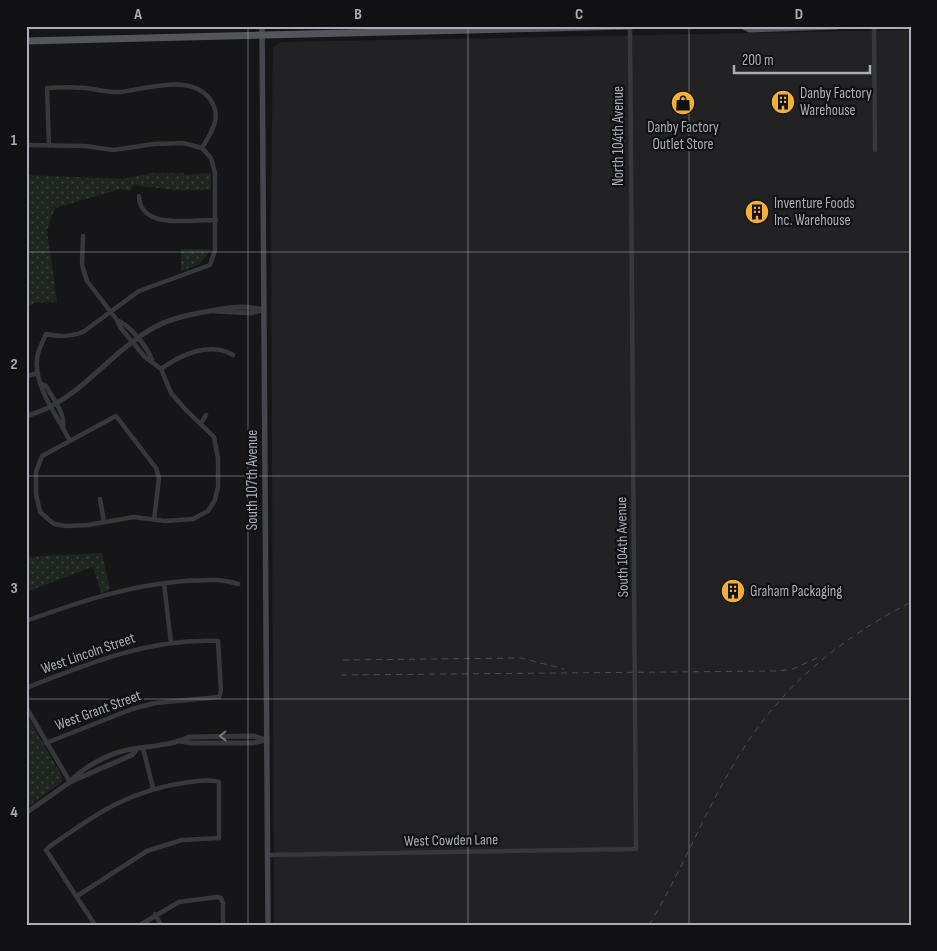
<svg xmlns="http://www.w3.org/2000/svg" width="937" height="951" viewBox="0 0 937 951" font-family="'Sofia Sans Condensed',sans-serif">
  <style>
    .built { fill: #222225 }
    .green { fill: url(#green-dots) }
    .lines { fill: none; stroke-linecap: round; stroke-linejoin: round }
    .minor { stroke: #37383d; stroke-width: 4.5 }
    .tertiary { stroke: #37383d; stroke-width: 5 }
    .secondary { stroke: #45474d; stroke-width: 5.5 }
    .primary { stroke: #53555c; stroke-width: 7 }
    .rail { stroke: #4a4c52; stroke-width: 1; stroke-dasharray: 6 5; stroke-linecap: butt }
    .oneway { stroke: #757881 }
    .grid { fill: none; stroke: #a8adb8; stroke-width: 1; stroke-opacity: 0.55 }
    .labels { text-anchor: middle; stroke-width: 4.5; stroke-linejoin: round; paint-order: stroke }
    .poi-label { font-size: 15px; fill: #a8adb8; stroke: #111113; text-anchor: start }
    .street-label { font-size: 15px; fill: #a8adb8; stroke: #111113 }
    .neatline { fill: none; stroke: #a8adb8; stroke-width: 2 }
    .grid-label { font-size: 16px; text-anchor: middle; font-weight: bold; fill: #a8adb8 }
  </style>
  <defs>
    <pattern id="green-dots" width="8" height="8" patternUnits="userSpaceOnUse" patternTransform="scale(1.25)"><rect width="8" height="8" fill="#1e261f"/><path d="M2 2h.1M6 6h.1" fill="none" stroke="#3c433d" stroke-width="1.8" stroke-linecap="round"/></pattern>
  </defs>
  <rect width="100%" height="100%" fill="#161618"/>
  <!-- built -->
  <path class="built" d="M 911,30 L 911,925 L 274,925 L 271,214 L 273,48 L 280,42 Z"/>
  <!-- green -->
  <path class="green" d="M 153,173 L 184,173 L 185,175 L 211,173 L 211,190 L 174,190 L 134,185 L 130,191 L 121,189 L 55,208 L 47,230 L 57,302 L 34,303 L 26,309 L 26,175 L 122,179 Z
    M 181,249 L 211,249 L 200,264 L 181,271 Z
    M 102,553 L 110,590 L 101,593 L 93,567 L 26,592 L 26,557 Z
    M 26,714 L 61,774 L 62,782 L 26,808 Z"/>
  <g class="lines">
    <!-- minor -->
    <path class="minor" d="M 874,26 L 875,150
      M 26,145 L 85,146 L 113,150 L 154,144 L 183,143 L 202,148 L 211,158 L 215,173 L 215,250 L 210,265 L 139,291 L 83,332 C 70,337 59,337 46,334 C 43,342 37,351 37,360 C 34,387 59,419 70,441
      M 49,146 L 47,88 C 59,87 73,87 85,88 C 97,89 108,93 120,92 C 147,89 190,73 210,99 C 223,117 211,133 202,148
      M 139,196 C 140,231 192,219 216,220
      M 83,236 L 82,265 L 87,281 L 117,320 L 120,327 L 145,357 L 161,369 L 171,393 L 185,409 L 214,437 L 218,458 L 218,487 L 215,500 L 208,511 L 193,519 L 165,521 L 134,517 L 88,525 L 66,526 L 54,524 L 40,512 L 36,494 L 36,472 L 42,456 L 116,416 L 156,468 L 159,478 L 154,520
      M 117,320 C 130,326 147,346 152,360
      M 161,369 C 180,355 210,341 233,355
      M 26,376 L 38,373
      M 42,384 L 46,386 C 52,397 66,415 63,427
      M 201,423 L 206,415
      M 100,499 L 104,522
      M 164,583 L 171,643
      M 26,621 C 79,602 129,585 185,581 C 204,580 220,578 238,584
      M 26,688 C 89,663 150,638 218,641 L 221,691 L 219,697 L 155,703 L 132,709 L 46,743
      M 26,707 L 70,782
      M 143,748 L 153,788
      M 267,855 L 636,849 L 630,26
      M 77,896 L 147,851 L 182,840 L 219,838 L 219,782 C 211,779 198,781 189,782 C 129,790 96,814 49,847 L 46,850 L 48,853 L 95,925
      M 155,914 L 161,925
      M 140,925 L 179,902 L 217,897 L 221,898 L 223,903 L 223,925"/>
    <!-- tertiary -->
    <path class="tertiary" d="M 214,311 L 251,313 L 262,310
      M 26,416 C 78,402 105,357 148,331 C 167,319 187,315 210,311 C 228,307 244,305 263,310
      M 180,741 L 190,743 L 253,743 L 266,740
      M 70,782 C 83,767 108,754 127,750 C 147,746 170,746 189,737 L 254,736 L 266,740
      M 26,813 L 70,782 L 132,755 L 136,750"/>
    <!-- secondary -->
    <path class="secondary" d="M 262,26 L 268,925"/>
    <!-- primary -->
    <path class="primary" d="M 744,26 L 750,29 L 836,26
      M 26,41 L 629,26"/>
    <!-- rail -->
    <path class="rail" d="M 343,660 L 521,658 L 564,669
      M 341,675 L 777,671 L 793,669 L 817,658
      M 649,925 C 680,874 702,818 732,767 C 776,691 834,642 911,602"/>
  </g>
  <!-- one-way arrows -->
  <defs><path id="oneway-chevron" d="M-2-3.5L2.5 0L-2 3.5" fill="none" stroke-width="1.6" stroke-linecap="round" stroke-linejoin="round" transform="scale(1.25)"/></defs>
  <use class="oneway" href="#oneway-chevron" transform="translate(223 736) rotate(179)"/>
  <!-- grid -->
  <path class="grid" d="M 248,26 L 248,925M 468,26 L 468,925M 689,26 L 689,925M 26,252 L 911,252M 26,476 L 911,476M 26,699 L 911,699"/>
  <!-- icons -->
  <defs>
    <g id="building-disc" transform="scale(1.25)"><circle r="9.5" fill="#f2b134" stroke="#111113"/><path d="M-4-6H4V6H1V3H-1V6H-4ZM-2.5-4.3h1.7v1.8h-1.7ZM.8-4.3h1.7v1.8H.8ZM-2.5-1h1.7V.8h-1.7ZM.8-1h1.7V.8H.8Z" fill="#111"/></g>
    <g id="shop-disc" transform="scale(1.25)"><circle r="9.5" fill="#f2b134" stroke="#111113"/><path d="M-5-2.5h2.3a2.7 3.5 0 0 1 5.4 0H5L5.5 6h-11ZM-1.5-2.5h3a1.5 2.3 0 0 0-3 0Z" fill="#111"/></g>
  </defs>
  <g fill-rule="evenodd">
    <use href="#building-disc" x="783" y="102"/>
    <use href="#shop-disc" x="683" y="103"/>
    <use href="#building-disc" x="757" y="212"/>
    <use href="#building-disc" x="733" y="591"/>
  </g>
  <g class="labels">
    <!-- poi labels -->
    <g class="poi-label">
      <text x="800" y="98">Danby Factory<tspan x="800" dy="17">Warehouse</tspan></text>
      <text x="683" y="132" text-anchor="middle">Danby Factory<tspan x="683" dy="17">Outlet Store</tspan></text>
      <text x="774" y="208">Inventure Foods<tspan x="774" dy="17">Inc. Warehouse</tspan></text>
      <text x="750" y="596">Graham Packaging</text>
    </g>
    <!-- street labels -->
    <g class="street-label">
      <text transform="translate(618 136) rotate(-90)" y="5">North 104th Avenue</text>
      <text transform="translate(252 480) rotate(-90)" y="5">South 107th Avenue</text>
      <text transform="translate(622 547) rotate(-91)" y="5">South 104th Avenue</text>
      <text transform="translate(88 653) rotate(-19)" y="5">West Lincoln Street</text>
      <text transform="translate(98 710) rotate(-20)" y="5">West Grant Street</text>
      <text transform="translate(451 840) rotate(-1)" y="5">West Cowden Lane</text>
    </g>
  </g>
  <!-- border -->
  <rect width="937" height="951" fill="none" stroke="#111113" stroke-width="55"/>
  <!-- scale -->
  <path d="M734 65v8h136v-8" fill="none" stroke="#a8adb8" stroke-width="2.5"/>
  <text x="742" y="65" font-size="15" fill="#a8adb8" stroke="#111113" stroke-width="4" paint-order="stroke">200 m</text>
  <rect x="28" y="28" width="882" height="896" class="neatline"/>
  <g class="grid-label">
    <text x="138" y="19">A</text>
    <text x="358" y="19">B</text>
    <text x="579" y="19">C</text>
    <text x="799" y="19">D</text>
    <text x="14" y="145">1</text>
    <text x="14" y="369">2</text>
    <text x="14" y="593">3</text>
    <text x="14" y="817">4</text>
  </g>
</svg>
